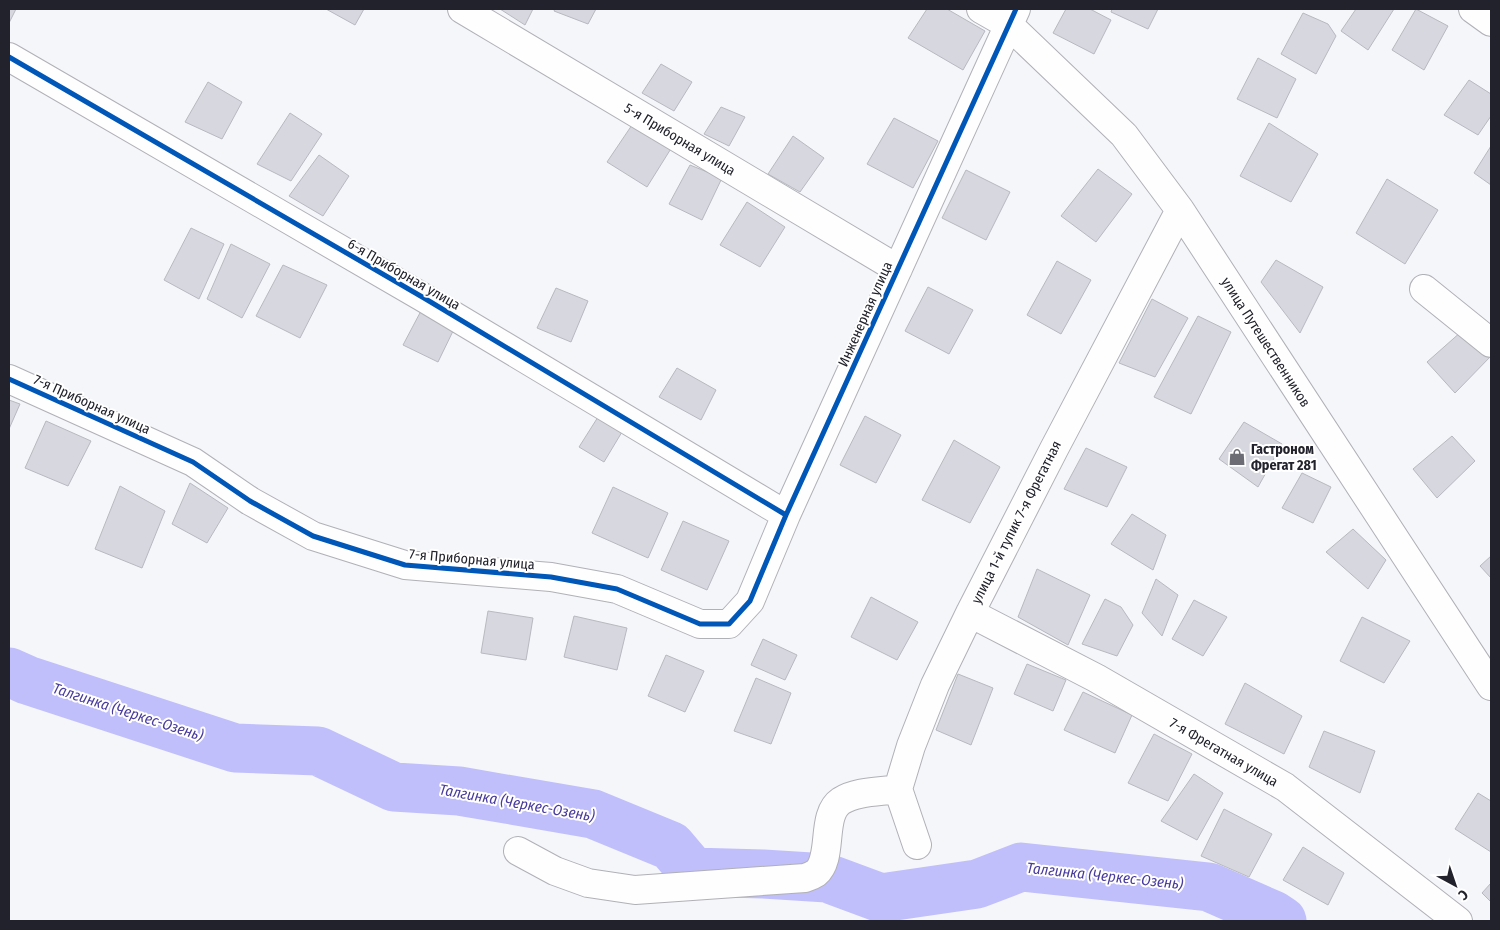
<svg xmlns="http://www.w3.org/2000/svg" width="1500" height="930" viewBox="0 0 1500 930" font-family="'Fira Sans Condensed',sans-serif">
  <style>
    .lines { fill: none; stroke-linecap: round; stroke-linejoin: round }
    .river { stroke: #c0bffb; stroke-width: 49 }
    .building { fill: #d7d8df; stroke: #b8b9c0 }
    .street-casing { stroke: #b0b0b7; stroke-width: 30 }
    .street { stroke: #fefefe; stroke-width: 28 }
    .cycleway-casing { stroke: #fff; stroke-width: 8 }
    .cycleway { stroke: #0057b8; stroke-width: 5 }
    .labels { text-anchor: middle; stroke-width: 4; stroke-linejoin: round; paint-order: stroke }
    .street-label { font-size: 14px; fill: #22222d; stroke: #fff }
    .poi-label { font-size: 14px; font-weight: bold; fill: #22222d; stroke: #fff; text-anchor: start }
    .water-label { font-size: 15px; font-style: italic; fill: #493b9c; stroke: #fff }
  </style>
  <rect width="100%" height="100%" fill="#f5f6fa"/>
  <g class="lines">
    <!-- river -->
    <path class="river" d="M 9,672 L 27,680 L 235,748 L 318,751 L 394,787 L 459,791 L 593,814 L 671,846 L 693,872 L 763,874 L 827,878 L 881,898 L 977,884 L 1021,867 L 1209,887 L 1273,915 L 1282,921"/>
  </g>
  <!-- building -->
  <path class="building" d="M 9,9 L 16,9 L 9,23 Z
    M 326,9 L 364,9 L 355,25 Z
    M 500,9 L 533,9 L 525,25 Z
    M 555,9 L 596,9 L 588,24 L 554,11 Z
    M 927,9 L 947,9 L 985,31 L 963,70 L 908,38 Z
    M 1066,9 L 1090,9 L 1111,20 L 1094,54 L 1053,33 Z
    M 1112,9 L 1158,9 L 1148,29 L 1111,12 Z
    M 1356,9 L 1394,9 L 1368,50 L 1341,31 Z
    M 1416,9 L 1448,26 L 1424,70 L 1392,50 Z
    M 1303,13 L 1328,24 L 1336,36 L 1316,74 L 1281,54 Z
    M 1258,58 L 1296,79 L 1277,118 L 1237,99 Z
    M 661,64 L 692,82 L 674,111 L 642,93 Z
    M 1469,80 L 1491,94 L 1491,116 L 1478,135 L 1444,115 Z
    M 208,82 L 242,102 L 222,139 L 185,122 Z
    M 721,107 L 745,117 L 729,146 L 704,134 Z
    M 290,113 L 322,134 L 291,181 L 257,164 Z
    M 894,118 L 938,141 L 913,188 L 867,164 Z
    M 1269,123 L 1318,154 L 1291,202 L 1240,176 Z
    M 632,125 L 672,147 L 647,187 L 607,162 Z
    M 793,136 L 824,158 L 800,192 L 768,174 Z
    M 1491,146 L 1491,185 L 1474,173 Z
    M 319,155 L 349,176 L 323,216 L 289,196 Z
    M 690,165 L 722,178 L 702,220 L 669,204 Z
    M 1098,169 L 1132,194 L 1096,242 L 1061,216 Z
    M 966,170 L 1010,192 L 986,240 L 942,218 Z
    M 1387,179 L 1438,210 L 1405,264 L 1356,233 Z
    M 747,202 L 785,227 L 760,267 L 720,245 Z
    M 191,228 L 224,244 L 199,299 L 164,280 Z
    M 231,244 L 270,264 L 242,318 L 207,299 Z
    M 1276,260 L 1323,287 L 1300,333 L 1261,282 Z
    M 1057,261 L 1091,280 L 1061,334 L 1027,315 Z
    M 283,265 L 327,285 L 300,338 L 256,316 Z
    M 928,287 L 973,310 L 949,354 L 905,331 Z
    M 556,288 L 588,301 L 571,342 L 537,328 Z
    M 1152,299 L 1188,318 L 1155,377 L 1119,363 Z
    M 422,309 L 455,327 L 438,362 L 403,345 Z
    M 1198,316 L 1231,332 L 1191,414 L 1154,397 Z
    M 1462,331 L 1491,356 L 1455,393 L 1427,362 Z
    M 677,368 L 716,390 L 701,420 L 659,397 Z
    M 9,400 L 20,404 L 9,429 Z
    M 865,416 L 901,435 L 876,483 L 840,465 Z
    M 598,417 L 622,432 L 604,462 L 579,447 Z
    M 46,421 L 91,441 L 68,486 L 25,468 Z
    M 1244,422 L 1282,444 L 1258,487 L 1219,459 Z
    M 1452,436 L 1475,461 L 1437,498 L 1413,469 Z
    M 954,440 L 1000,467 L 970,523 L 922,500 Z
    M 1086,448 L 1127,467 L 1107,507 L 1064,489 Z
    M 1302,473 L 1331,487 L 1313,523 L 1282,508 Z
    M 190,483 L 228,508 L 207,543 L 172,524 Z
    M 120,486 L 165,511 L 142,568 L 95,549 Z
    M 613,487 L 668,513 L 648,558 L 592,533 Z
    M 1132,514 L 1166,535 L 1153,570 L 1111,544 Z
    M 683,521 L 729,541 L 707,590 L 661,570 Z
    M 1353,529 L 1386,560 L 1368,589 L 1326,552 Z
    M 1491,556 L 1491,578 L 1480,566 Z
    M 1037,569 L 1090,595 L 1068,645 L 1018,617 Z
    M 1156,579 L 1178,595 L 1162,636 L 1142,613 Z
    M 871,597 L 918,622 L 897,660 L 851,637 Z
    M 1105,599 L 1121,607 L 1133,625 L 1117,656 L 1082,644 Z
    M 1194,600 L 1227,617 L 1203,656 L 1172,639 Z
    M 488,611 L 533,618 L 526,660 L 481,653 Z
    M 574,616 L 627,628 L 617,670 L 564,657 Z
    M 1362,617 L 1410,641 L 1384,683 L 1340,661 Z
    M 763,639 L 797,655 L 785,680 L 751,665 Z
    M 666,655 L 704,671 L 685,712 L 648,696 Z
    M 1027,664 L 1066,680 L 1053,711 L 1014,694 Z
    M 958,674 L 993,688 L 971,745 L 936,730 Z
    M 756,678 L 791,693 L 771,744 L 734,731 Z
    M 1245,683 L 1302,716 L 1284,754 L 1225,724 Z
    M 1083,692 L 1132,715 L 1115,753 L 1064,730 Z
    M 1324,731 L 1375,751 L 1360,793 L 1309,767 Z
    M 1154,734 L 1192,754 L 1168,801 L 1128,783 Z
    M 1194,774 L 1223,793 L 1197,840 L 1161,821 Z
    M 1478,793 L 1491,801 L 1491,852 L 1455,829 Z
    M 1224,809 L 1272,834 L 1249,877 L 1201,856 Z
    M 1303,847 L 1344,873 L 1328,905 L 1283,880 Z
    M 1491,883 L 1491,902 L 1482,893 Z"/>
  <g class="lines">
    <!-- street casing -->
    <g class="street-casing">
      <path id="street" d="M 462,9 L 898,269
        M 981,9 L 1009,25 L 1124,135 L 1180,210 L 1491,686
        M 1473,9 L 1491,22
        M 9,57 L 424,298 L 786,515
        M 1424,289 L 1491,343
        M 9,379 L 193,462 L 250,501 L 313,536 L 405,565 L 551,577 L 617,589 L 700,624 L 729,624 L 750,601 L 786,515 L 1016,9
        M 970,613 L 1096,678 L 1285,787 L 1458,921
        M 917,845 L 898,789 L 911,746 L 935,685 L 970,613 L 1054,449 L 1180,210
        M 518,851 L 555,871 L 588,883 L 635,890 L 805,878 C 808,877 813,875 816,873 C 834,858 820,815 841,801 C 857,791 880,792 898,789"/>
    </g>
    <!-- street -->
    <use href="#street" class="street"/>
    <!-- cycleway casing -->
    <g class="cycleway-casing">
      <path id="cycleway" d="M 9,57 L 424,298 L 786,515
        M 9,379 L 193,462 L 250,501 L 313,536 L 405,565 L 551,577 L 617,589 L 700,624 L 729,624 L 750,601 L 786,515 L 1016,9"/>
    </g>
    <!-- cycleway -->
    <use href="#cycleway" class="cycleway"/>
  </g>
  <!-- icons -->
  <defs>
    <g id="shop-bare" transform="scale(1.35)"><path d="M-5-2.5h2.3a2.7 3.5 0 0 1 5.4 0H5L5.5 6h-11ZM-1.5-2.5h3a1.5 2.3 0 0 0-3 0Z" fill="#6c6c75" stroke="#fff" stroke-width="2.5" paint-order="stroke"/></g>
  </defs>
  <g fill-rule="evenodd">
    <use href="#shop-bare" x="1237" y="457"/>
  </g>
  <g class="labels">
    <!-- street labels -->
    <g class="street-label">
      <text transform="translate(680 139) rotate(31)" y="5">5-я Приборная улица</text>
      <text transform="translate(404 274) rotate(30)" y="5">6-я Приборная улица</text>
      <text transform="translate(865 314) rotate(-66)" y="5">Инженерная улица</text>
      <text transform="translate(1266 342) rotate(57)" y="5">улица Путешественников</text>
      <text transform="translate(92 404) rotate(24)" y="5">7-я Приборная улица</text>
      <text transform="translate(1016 522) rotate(-63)" y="5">улица 1-й тупик 7-я Фрегатная</text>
      <text transform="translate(472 559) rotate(5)" y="5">7-я Приборная улица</text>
      <text transform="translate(1224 752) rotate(30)" y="5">7-я Фрегатная улица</text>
    </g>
    <!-- poi labels -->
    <g class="poi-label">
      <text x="1251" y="454">Гастроном<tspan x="1251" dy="16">Фрегат 281</tspan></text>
    </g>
    <!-- water labels -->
    <g class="water-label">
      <text transform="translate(128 712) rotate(18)" y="5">Талгинка (Черкес-Озень)</text>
      <text transform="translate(517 803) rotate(10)" y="5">Талгинка (Черкес-Озень)</text>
      <text transform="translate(1105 876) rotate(6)" y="5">Талгинка (Черкес-Озень)</text>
    </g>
  </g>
  <!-- border -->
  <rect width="1500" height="930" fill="none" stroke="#22222d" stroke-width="20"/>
  <!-- north arrow -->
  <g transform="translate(1455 885) rotate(140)" stroke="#ffffff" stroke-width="4" paint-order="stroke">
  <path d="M0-4L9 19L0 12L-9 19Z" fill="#22222d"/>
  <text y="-8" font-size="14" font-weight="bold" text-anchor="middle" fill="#22222d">С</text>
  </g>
</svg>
